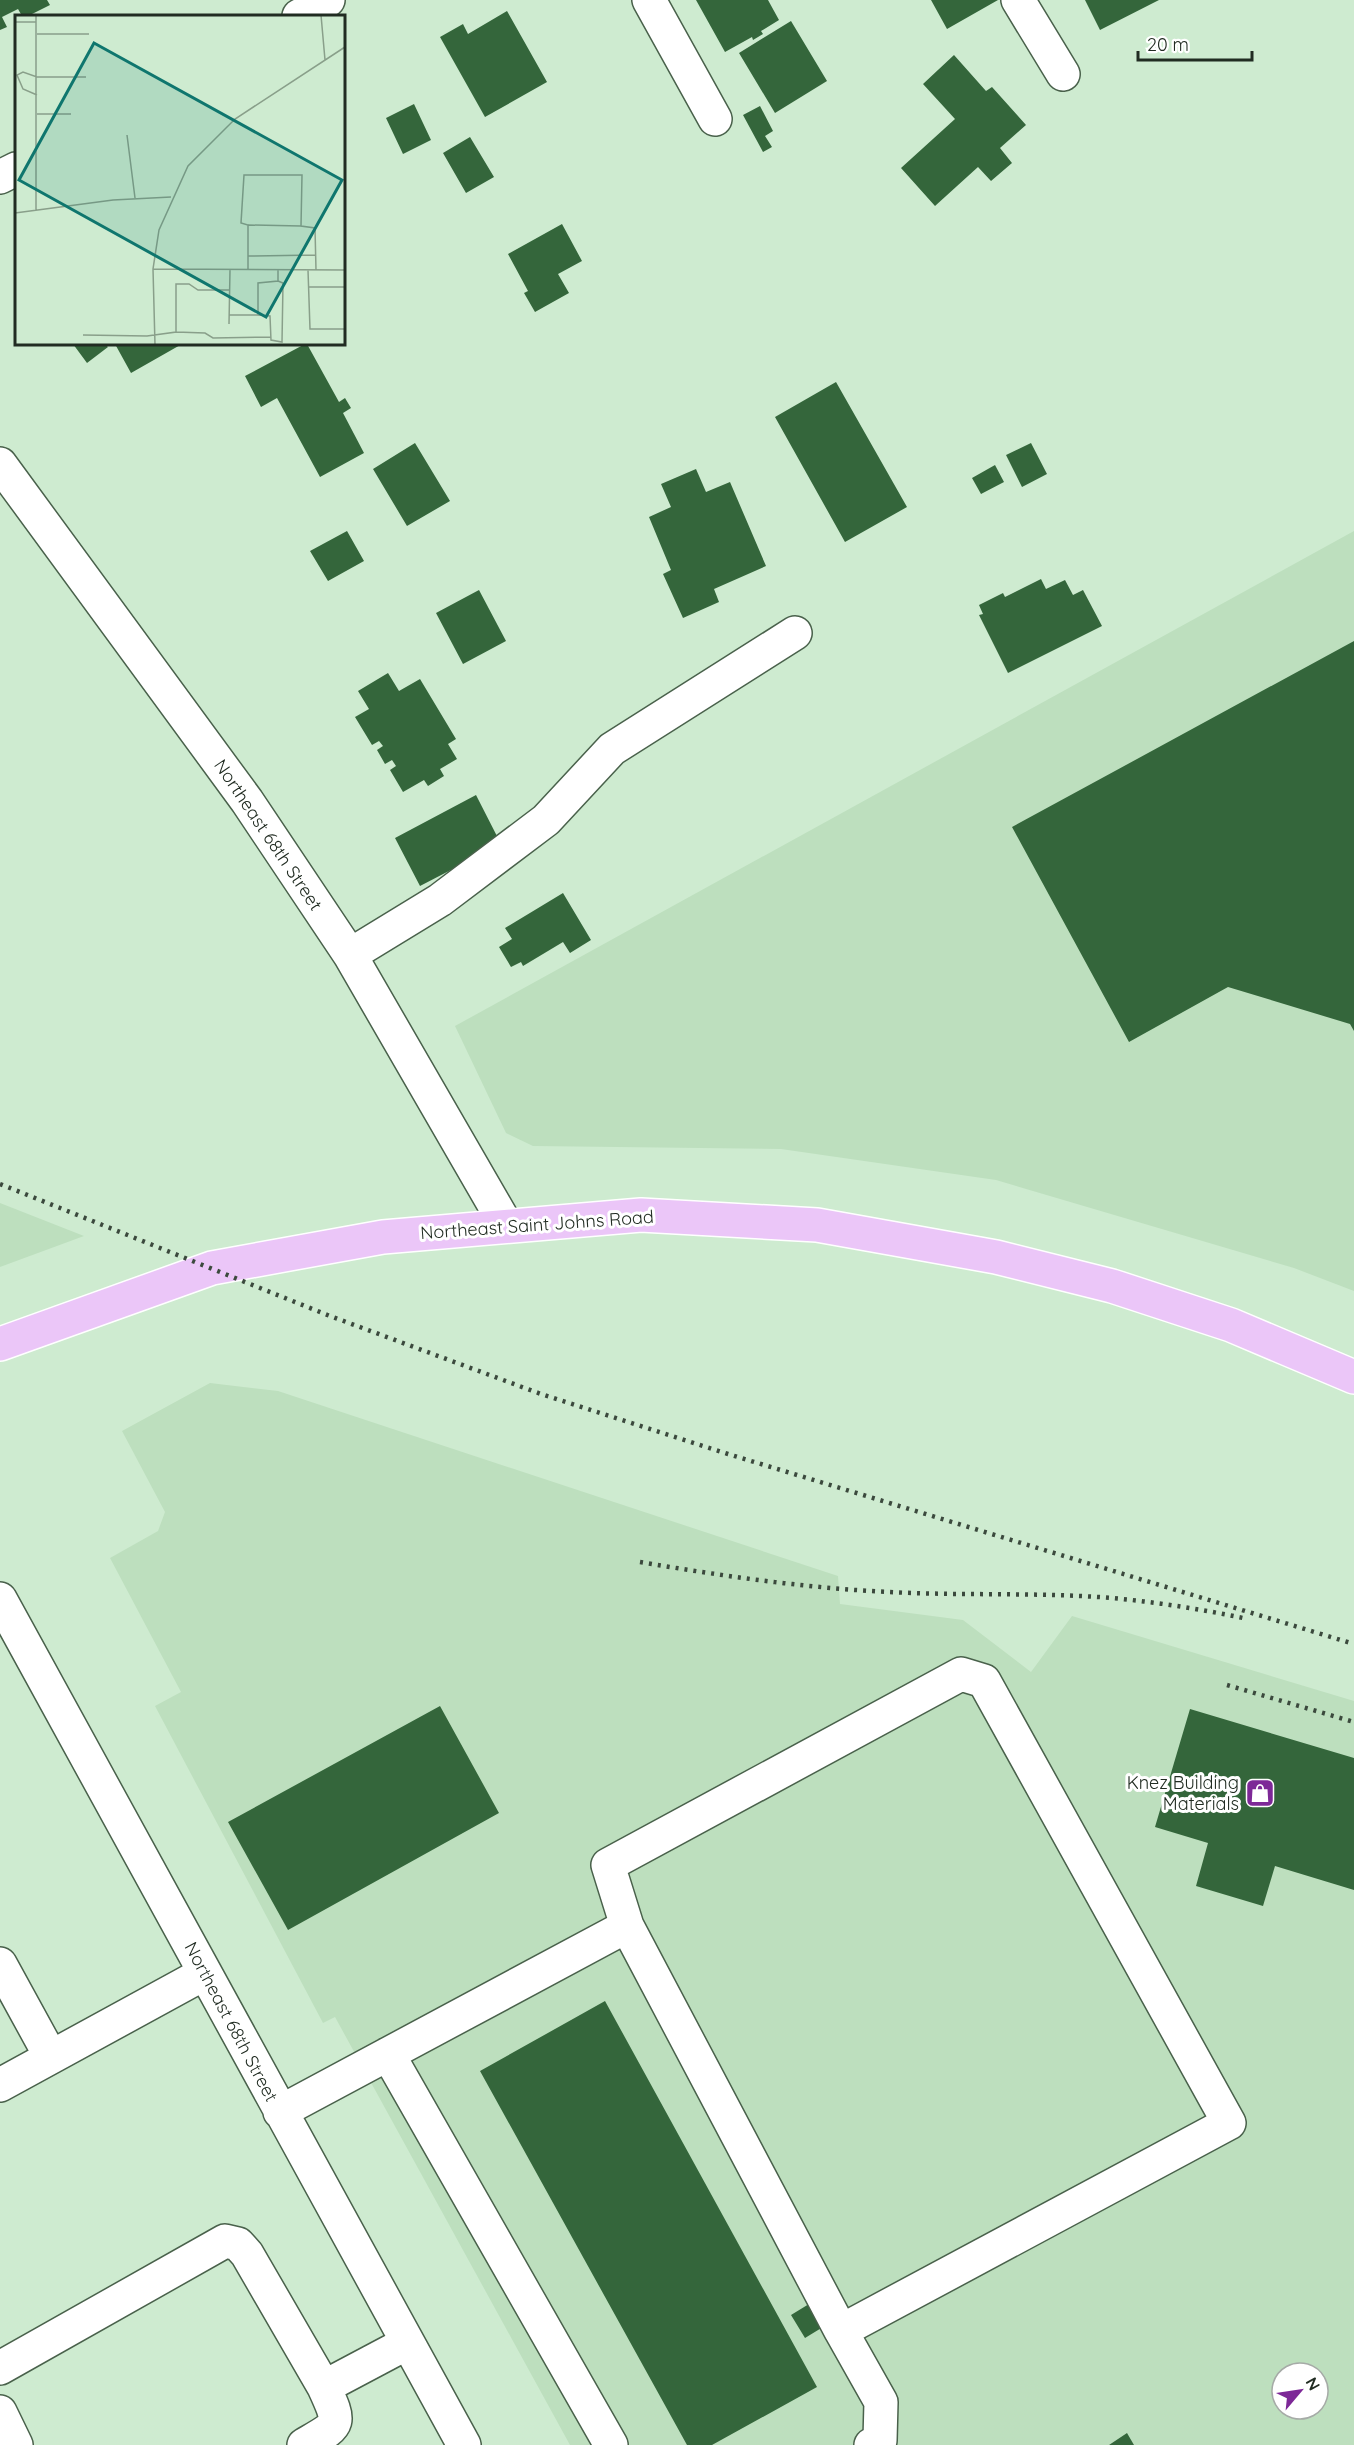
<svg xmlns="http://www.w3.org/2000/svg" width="1354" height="2445" viewBox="0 0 1354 2445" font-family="Quicksand,sans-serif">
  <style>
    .built { fill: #bddfbe; fill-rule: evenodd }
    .building { fill: #34663b }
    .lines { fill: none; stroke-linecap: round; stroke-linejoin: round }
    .minor-casing { stroke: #49614b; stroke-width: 36 }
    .major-casing { stroke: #fff; stroke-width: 36 }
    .minor { stroke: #fff; stroke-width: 33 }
    .major { stroke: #ebc6f8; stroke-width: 33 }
    .rail { stroke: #3b493d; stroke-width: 4.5; stroke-dasharray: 3 6; stroke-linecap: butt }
    .labels { text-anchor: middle; stroke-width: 6; stroke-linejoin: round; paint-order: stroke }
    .street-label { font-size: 18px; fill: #212c22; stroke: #fff }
    .poi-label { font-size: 18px; fill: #212c22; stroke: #fff; text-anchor: end }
    .inset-road { fill: none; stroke: #899f8a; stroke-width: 1.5 }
    .view { fill: #0f766e; fill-opacity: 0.15; stroke: #0f766e; stroke-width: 3 }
    .inset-edge { fill: none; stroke: #212c22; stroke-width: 3 }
  </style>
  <rect width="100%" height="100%" fill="#ceebd0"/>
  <!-- built -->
  <path class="built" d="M 1354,531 L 1354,1291 L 1294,1268 L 996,1180 L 781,1149 L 533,1146 L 506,1133 L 455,1026 Z
    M 0,1203 L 84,1236 L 0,1267 Z
    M 210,1383 L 278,1391 L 838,1576 L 840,1604 L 963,1620 L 1031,1672 L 1072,1616 L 1354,1701 L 1354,2445 L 570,2445 L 335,2017 L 323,2023 L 155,1706 L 181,1692 L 110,1558 L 158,1531 L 165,1512 L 122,1431 ZM 1282,2373 L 1318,2373 L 1318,2409 L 1282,2409 Z"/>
  <!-- building -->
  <path class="building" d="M 0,0 L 47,0 L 50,5 L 28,16 L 22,16 L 18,9 L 2,17 L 7,27 L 0,30 Z
    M 696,0 L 768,0 L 779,20 L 761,31 L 763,34 L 753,40 L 752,37 L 725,52 Z
    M 931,0 L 998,0 L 947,29 Z
    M 1085,0 L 1159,0 L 1100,30 Z
    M 507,11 L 547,82 L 485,117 L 440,37 L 463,24 L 468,34 Z
    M 791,21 L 827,81 L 775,113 L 739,53 Z
    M 954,55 L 986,91 L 992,87 L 1026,125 L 1000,148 L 1012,163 L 991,181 L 978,167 L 935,206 L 901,168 L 955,119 L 923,84 Z
    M 414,104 L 431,140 L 403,154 L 386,118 Z
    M 760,106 L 773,131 L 765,136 L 772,147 L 763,152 L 743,115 Z
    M 470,137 L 494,177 L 466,193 L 443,153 Z
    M 562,224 L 582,261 L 558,274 L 569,293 L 535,312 L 524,293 L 528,291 L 508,254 Z
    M 73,344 L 105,344 L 108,347 L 87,363 Z
    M 115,344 L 182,344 L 131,373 Z
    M 305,344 L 307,344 L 339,402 L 345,398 L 351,408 L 343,413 L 364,453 L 320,477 L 277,398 L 261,407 L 245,376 Z
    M 836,382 L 907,507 L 845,542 L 775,417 Z
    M 415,443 L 450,501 L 407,526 L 373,469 Z
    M 1031,443 L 1047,474 L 1022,487 L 1006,455 Z
    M 995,465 L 1004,482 L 981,494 L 972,478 Z
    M 696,469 L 706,492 L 730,482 L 766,566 L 714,589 L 719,602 L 683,618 L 663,574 L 671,570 L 649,517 L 671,507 L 661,484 Z
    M 347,531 L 364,561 L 328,581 L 310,551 Z
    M 1041,579 L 1046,589 L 1065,580 L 1073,595 L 1083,590 L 1102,626 L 1008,673 L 979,615 L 983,614 L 979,605 L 1003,593 L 1005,597 Z
    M 479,590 L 506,641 L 463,664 L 436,613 Z
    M 1354,641 L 1354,1031 L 1350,1024 L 1228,987 L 1129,1042 L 1012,827 Z
    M 388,673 L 399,691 L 420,679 L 456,739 L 448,744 L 457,759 L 440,769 L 444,776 L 428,786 L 424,780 L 403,792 L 390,770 L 396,766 L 392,760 L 385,764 L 377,750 L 383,746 L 379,741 L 372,745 L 355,717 L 369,709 L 358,691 Z
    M 476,795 L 501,844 L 420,886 L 395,838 Z
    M 563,893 L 591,940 L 570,953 L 563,942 L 523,966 L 521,962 L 511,967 L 499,947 L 512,939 L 505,928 Z
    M 440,1706 L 499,1813 L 288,1930 L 228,1822 Z
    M 1190,1709 L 1354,1758 L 1354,1890 L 1275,1866 L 1263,1906 L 1196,1886 L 1208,1843 L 1155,1827 Z
    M 605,2001 L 817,2387 L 712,2445 L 687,2445 L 480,2071 Z
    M 809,2304 L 823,2327 L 805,2338 L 791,2315 Z
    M 1127,2433 L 1134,2445 L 1109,2445 Z"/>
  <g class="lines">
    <!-- minor casing -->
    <g class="minor-casing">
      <path id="minor" d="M 649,0 L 715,119
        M 1018,0 L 1063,74
        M 299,16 L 328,0
        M 0,177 L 16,169
        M 0,464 L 247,801 L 350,955 L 506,1225
        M 350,955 L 440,900 L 546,820 L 612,749 L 795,633
        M 0,1599 L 464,2445
        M 627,1926 L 841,2331
        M 0,1964 L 51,2057
        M 388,2054 L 611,2445
        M 0,2085 L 205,1973
        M 280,2112 L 627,1926 L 608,1865 L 961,1674 L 984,1681 L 1229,2123 L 841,2331 L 881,2402 L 880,2440 L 871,2445
        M 0,2368 L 225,2241 L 238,2244 L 247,2254 L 324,2387 L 407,2343
        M 0,2412 L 16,2445
        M 304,2445 C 340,2424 342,2426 324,2387"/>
    </g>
    <!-- major casing -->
    <g class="major-casing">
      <path id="major" d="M 0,1344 L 212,1268 L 383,1237 L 641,1215 L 817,1225 L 996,1257 L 1112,1286 L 1231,1325 L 1354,1377"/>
    </g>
    <!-- minor -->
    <use href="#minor" class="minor"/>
    <!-- major -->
    <use href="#major" class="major"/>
    <!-- rail -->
    <path class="rail" d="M 0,1184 L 330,1316 L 541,1394 L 728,1454 L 1354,1644
      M 640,1562 C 723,1576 805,1588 889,1592 C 963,1596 1038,1592 1112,1598 C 1156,1602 1200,1609 1243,1618
      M 1227,1685 L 1354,1722"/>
  </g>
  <!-- icons -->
  <defs>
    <g id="shop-square" transform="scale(1.5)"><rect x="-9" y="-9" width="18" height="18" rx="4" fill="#7d2897" stroke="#fff"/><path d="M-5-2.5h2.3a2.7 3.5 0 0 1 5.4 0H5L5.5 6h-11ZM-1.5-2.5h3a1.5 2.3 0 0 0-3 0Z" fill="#fff"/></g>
  </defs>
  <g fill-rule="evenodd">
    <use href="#shop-square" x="1260" y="1793"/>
  </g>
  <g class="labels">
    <!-- street labels -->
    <g class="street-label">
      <text transform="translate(268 835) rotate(56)" y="6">Northeast 68th Street</text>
      <text transform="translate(537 1225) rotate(-4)" y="6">Northeast Saint Johns Road</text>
      <text transform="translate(231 2022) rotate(62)" y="6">Northeast 68th Street</text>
    </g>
    <!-- poi labels -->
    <g class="poi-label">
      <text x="1239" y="1789">Knez Building<tspan x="1239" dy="21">Materials</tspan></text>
    </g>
  </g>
  <!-- overview -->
  <g transform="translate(15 15)">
    <rect width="330" height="330" fill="#ceebd0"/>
    <path class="inset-road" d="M 306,0 L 310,45M 0,7 L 21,7M 22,19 L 74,19M 22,80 L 8,74 L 2,60 L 8,57 L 22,62 L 71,62M 22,99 L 56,99M 112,120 L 120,183M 21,195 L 21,0M 0,198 L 98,185 L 156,182M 233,210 L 286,211M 233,241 L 301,240M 138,254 L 330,255M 233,255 L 233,210 L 226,208 L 229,160 L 287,160 L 286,211 L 300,213 L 301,255M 293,255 L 295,314 L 330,314M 263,266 L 268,268 L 267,327 L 256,325 L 255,301 L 243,300 L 243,268 L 263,266 L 263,255M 293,272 L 330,272M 214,300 L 243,300M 214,309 L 215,255M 161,317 L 190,318 L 198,323 L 256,322M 68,320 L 132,321 L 161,317 L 161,269 L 174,269 L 183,275 L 214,275M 140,330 L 138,254 L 144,215 L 173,151 L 220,104 L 330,32"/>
    <path class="view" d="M 79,28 L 327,165 L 251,302 L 4,165 Z"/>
    <rect width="330" height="330" class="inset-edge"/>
  </g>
  <!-- north arrow -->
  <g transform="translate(1300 2391) rotate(61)"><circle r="28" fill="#ffffff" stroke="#a6aba7" stroke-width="1.5"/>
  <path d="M0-4.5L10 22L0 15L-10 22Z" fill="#7d2897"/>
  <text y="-9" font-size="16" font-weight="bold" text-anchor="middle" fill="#212c22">N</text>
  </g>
  <!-- scale -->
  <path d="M1138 51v9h114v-9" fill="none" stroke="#212c22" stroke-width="3"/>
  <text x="1147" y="51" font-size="18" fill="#212c22" stroke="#ffffff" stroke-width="4.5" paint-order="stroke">20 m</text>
</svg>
